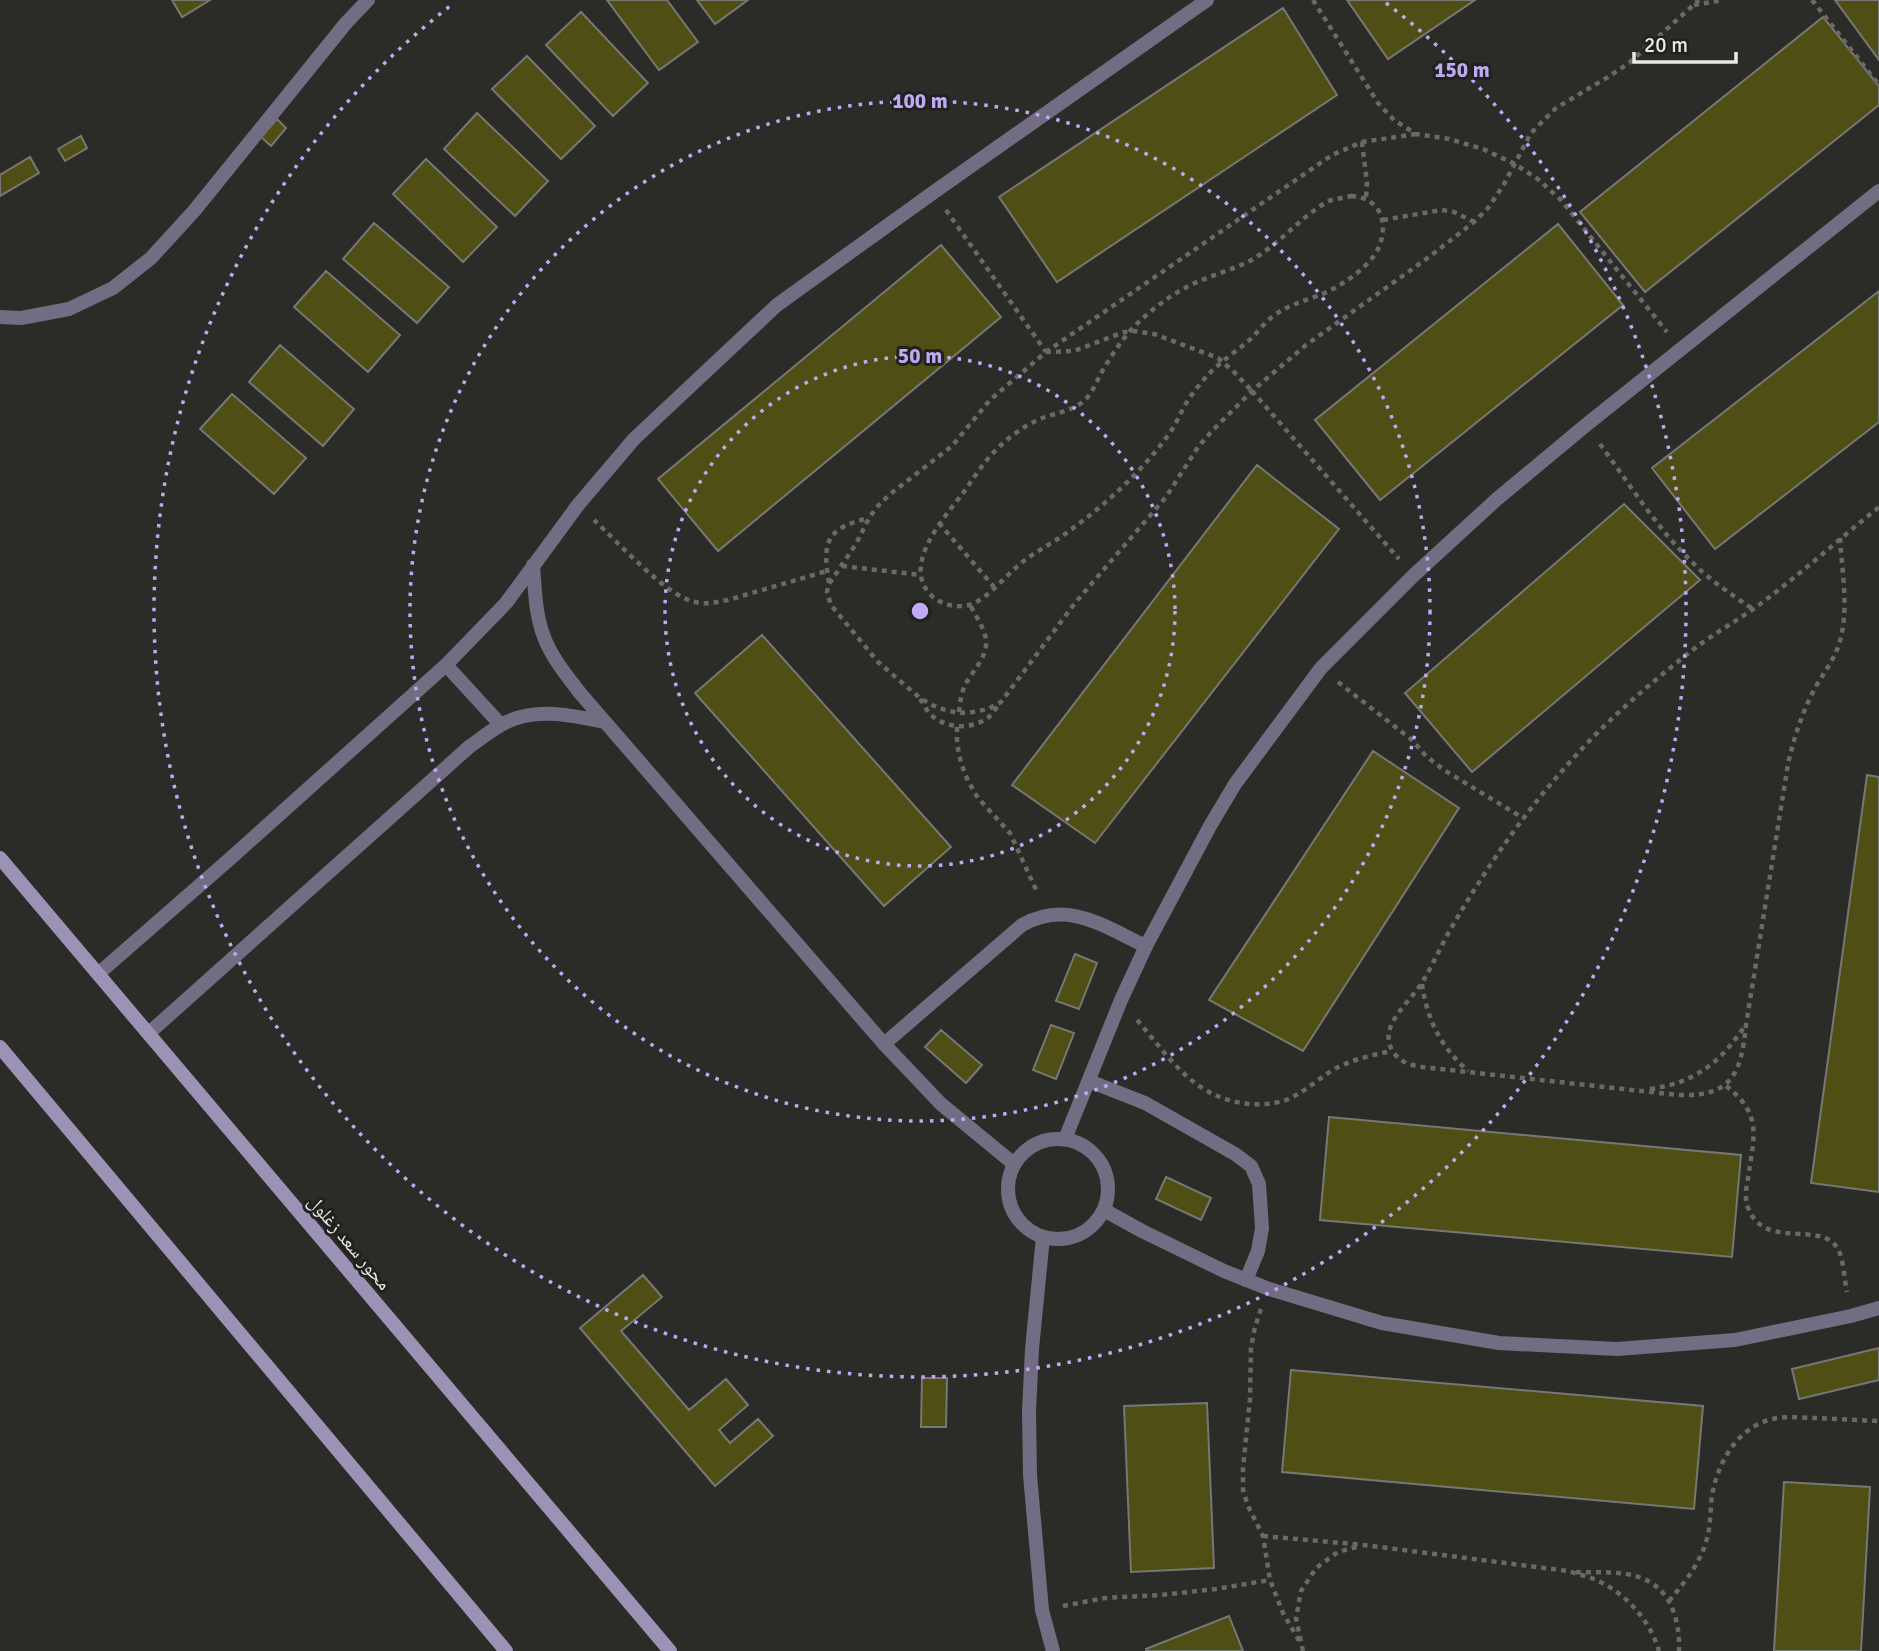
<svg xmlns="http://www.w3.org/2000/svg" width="1879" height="1651" viewBox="0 0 1879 1651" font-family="Signika,'Noto Naskh Arabic',sans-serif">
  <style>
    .building { fill: #4f4e14; stroke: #777773; stroke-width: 2 }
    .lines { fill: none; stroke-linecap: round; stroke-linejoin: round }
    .path { stroke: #696965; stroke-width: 4.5; stroke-dasharray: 5 5; stroke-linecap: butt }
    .lane { stroke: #726d83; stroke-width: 14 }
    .street { stroke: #726d83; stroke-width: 14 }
    .secondary { stroke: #9b92b5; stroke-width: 14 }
    .path-bridge { stroke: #696965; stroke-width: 4.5; stroke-dasharray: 5 5; stroke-linecap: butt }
    .ring { fill: none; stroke: #bfa9f4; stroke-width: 3.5; stroke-dasharray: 3.5 7 }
    .labels { text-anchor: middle; stroke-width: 6; stroke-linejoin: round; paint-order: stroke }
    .street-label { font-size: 19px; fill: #e9e9e6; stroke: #21211d }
    .centre { fill: #bfa9f4; stroke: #21211d; stroke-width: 3.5 }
    .ring-label { font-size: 21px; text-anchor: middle; font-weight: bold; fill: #bfa9f4; stroke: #21211d; stroke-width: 6; stroke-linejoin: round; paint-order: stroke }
  </style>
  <rect width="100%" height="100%" fill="#2b2b27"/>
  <!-- building -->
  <path class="building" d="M 172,0 L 210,0 L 182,17 Z
    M 607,0 L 667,0 L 698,42 L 659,70 Z
    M 697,0 L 748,0 L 715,24 Z
    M 1347,0 L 1475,0 L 1388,59 Z
    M 1835,0 L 1879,0 L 1879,60 Z
    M 1283,8 L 1337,95 L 1057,282 L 999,197 Z
    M 581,12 L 648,83 L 613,116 L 546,45 Z
    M 1823,17 L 1879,86 L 1879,105 L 1645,292 L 1580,212 Z
    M 527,56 L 595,126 L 561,159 L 492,89 Z
    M 477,113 L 548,181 L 515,216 L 444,149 Z
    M 277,119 L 286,128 L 271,146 L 261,137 Z
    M 81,136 L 87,148 L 65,161 L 58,149 Z
    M 30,157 L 39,173 L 0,196 L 0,175 Z
    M 426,159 L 497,227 L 463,262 L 393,194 Z
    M 374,223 L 449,287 L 417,323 L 343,259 Z
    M 1558,224 L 1623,305 L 1380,500 L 1315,420 Z
    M 941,245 L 1001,317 L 718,551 L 658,479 Z
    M 326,271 L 400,335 L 368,372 L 294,307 Z
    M 1879,291 L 1879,422 L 1715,549 L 1652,468 Z
    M 280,345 L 354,409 L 323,446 L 249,382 Z
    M 232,394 L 306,458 L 274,494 L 200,429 Z
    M 1257,465 L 1339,529 L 1095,843 L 1012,785 Z
    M 1624,504 L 1700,580 L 1472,772 L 1405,693 Z
    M 762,635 L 951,847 L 884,906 L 695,693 Z
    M 1373,751 L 1459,808 L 1303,1051 L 1209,1000 Z
    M 1867,775 L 1879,777 L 1879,1192 L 1811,1183 Z
    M 1075,954 L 1097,963 L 1079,1009 L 1056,1001 Z
    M 1051,1025 L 1074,1033 L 1056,1079 L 1033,1070 Z
    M 941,1030 L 982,1065 L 966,1083 L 925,1047 Z
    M 1329,1117 L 1741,1155 L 1732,1257 L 1320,1220 Z
    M 1166,1177 L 1211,1198 L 1201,1220 L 1156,1199 Z
    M 643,1275 L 662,1297 L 621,1331 L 689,1410 L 726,1379 L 748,1405 L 719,1430 L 730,1443 L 758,1419 L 773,1436 L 715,1486 L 580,1328 Z
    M 1879,1348 L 1879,1380 L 1799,1399 L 1792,1369 Z
    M 1291,1370 L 1703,1406 L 1694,1509 L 1282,1472 Z
    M 922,1378 L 947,1378 L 946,1427 L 921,1427 Z
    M 1207,1403 L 1214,1568 L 1131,1572 L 1124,1406 Z
    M 1784,1482 L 1870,1487 L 1861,1651 L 1774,1651 Z
    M 1229,1616 L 1243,1651 L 1146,1651 L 1146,1649 Z"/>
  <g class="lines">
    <!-- path -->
    <path class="path" d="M 1313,0 L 1378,103 L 1394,120 L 1416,134 L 1449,139 L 1483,149 L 1515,164 L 1539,180 L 1561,200 L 1667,332
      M 1812,0 L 1879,85
      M 1694,5 L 1723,0
      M 1416,134 L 1362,142 L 1332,155 L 1046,352 L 990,400 L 952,446 L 889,495 L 877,507 L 869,518 L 856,544 L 829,584 L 827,592 L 831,605 L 878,662 L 920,698 L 932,705 L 945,710 L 959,713 L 973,712 L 988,709 L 1001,702 L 1075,603 L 1166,497 L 1198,447 L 1211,432 L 1252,391 L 1306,345 L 1429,257 L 1474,222 L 1488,208 L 1503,186 L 1531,133 L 1556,108 L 1608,77 L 1629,63 L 1699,0
      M 1362,142 L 1367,183 L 1366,199
      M 1351,196 C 1382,198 1390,225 1377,251 C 1367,269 1336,290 1317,296 C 1301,302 1286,306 1272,317 C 1262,325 1255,336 1245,344 C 1232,354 1218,364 1207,376 C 1199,385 1190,396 1184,407 C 1179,416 1175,426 1169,434 C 1140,474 1104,506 1065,534 C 1050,545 1032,553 1018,566 C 1003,578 988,599 969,605 C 957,608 943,605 933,597 C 899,567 944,518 963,493 C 974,478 984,461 998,448 C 1010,436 1028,423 1045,417 C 1057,413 1069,411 1080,404 C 1093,395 1096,381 1104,368 C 1115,350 1127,332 1143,318 C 1157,306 1172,294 1189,286 C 1211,274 1237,270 1258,256 C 1281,241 1299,220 1322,205 L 1331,200 Z
      M 946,210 L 1046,352
      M 1383,220 L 1442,210 L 1454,212 L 1474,222
      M 1252,391 L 1399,559
      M 1600,444 C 1628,482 1659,531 1693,563 C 1711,581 1732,595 1753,609
      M 594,520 C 617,541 667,597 695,602 C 707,605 717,602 728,600 L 827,571
      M 939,523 L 994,587
      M 1840,538 C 1842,572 1849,608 1840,641 C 1835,659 1824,672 1815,688 C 1802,713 1794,737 1788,764 L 1746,1025 C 1741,1074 1732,1097 1678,1095 L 1422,1067 C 1411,1065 1401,1063 1394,1053 C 1375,1027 1411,1002 1423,981 C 1434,963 1442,943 1453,925 C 1485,870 1521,817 1563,770 C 1603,723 1650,683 1699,645 C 1716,633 1734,622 1752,610 C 1796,578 1837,541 1879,507
      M 842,566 L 921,575
      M 829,583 C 822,542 826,528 869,518
      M 1338,682 L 1412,740 L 1426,756 L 1444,770 L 1523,818
      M 920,699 C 923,703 926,709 929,713 C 945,729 972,731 990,716 C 993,713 997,707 1000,703
      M 959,712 C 960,703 961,694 965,685 C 973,670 991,654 985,635 C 982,625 975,614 970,605
      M 957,727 L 957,744 L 961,763 L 968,781 L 978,798 L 1010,833 L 1038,894
      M 1422,984 C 1427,1020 1441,1047 1468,1071
      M 1137,1020 C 1171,1059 1193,1098 1249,1104 C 1260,1105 1275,1104 1286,1100 C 1303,1093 1316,1081 1331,1071 C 1350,1060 1371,1055 1392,1051
      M 1726,1086 C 1763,1114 1754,1137 1748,1178 C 1746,1189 1744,1200 1749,1210 C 1766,1250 1822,1220 1838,1249 C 1844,1261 1844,1279 1847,1292
      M 1650,1089 C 1694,1083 1720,1063 1744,1027
      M 1261,1309 L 1255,1327 L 1251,1348 L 1250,1399 L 1243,1468 L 1243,1490 L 1248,1506 L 1263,1536 L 1270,1580 L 1283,1613 L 1301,1644
      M 1263,1536 L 1364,1545 L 1568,1571 C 1577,1574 1586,1576 1594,1579 C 1625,1592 1650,1620 1659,1651
      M 1576,1572 C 1597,1573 1622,1570 1641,1578 C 1672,1589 1680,1622 1679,1651
      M 1669,1601 C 1684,1583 1699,1565 1706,1542 C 1711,1527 1710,1511 1712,1495 C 1719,1459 1739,1425 1777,1418 C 1789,1416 1803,1418 1815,1418 C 1836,1419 1858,1420 1879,1421
      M 1063,1606 L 1105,1598 L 1161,1595 L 1216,1589 L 1270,1580
      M 1303,1651 L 1296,1618 L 1301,1591 L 1316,1568 L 1338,1552 L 1360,1546"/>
    <!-- lane -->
    <path class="lane" d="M 884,1044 L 1022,925 C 1068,899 1104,927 1146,946
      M 1089,1081 L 1145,1103 L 1235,1154 L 1251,1166 L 1259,1184 L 1262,1228 L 1258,1251 L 1246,1280"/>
    <!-- street -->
    <path class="street" d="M 0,317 L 21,318 L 69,309 L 113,288 L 151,258 L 194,211 L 346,23 L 368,0
      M 533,565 C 535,589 535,614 544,637 C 552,658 567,676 580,693 L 884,1044 L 941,1104 L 1014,1164
      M 446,665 L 501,725
      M 98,974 L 232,857 L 446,665 L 506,603 L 578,505 L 634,439 L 777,305 L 934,192 L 1207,0
      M 149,1033 L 469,747 C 479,740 490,731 501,725 C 533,706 571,715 605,722
      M 1065,1139 L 1121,1000 L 1146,946 L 1210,826 L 1235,784 L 1321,668 L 1414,575 L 1497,499 L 1586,425 L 1879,191
      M1008 1189a50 50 0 1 1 100 0a50 50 0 1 1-100 0Z
      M 1104,1210 L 1142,1231 L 1224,1271 L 1269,1289 L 1382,1323 L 1499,1343 L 1617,1349 L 1735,1340 L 1851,1316 L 1879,1308
      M 1043,1237 L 1032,1349 L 1029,1411 L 1030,1475 L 1042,1610 L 1053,1651"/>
    <!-- secondary -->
    <path class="secondary" d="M 0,858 L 670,1651
      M 0,1047 L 506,1651"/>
    <!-- path-bridge -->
    <path class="path-bridge" d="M 1046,352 L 1074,351 L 1124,332 L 1135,331 L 1154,334 L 1218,358 L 1234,372 L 1252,391"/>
  </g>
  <!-- distance rings -->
  <g class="ring">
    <circle cx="920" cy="611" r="255"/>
    <circle cx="920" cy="611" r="510"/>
    <path d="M1386 3A766 766 0 1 1 454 3"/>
  </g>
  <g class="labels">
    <!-- street labels -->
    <g class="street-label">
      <text transform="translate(350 1242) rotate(50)" y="7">محور سعد زغلول</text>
    </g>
  </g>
  <circle cx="920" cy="611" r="10" class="centre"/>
  <g class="ring-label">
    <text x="1462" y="77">150 m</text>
    <text x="920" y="108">100 m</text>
    <text x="920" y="363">50 m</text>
  </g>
  <!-- scale -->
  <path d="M1634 52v10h102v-10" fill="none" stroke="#e9e9e6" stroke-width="3.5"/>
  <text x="1644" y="52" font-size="21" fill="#e9e9e6" stroke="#21211d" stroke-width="5" paint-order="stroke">20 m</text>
</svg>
